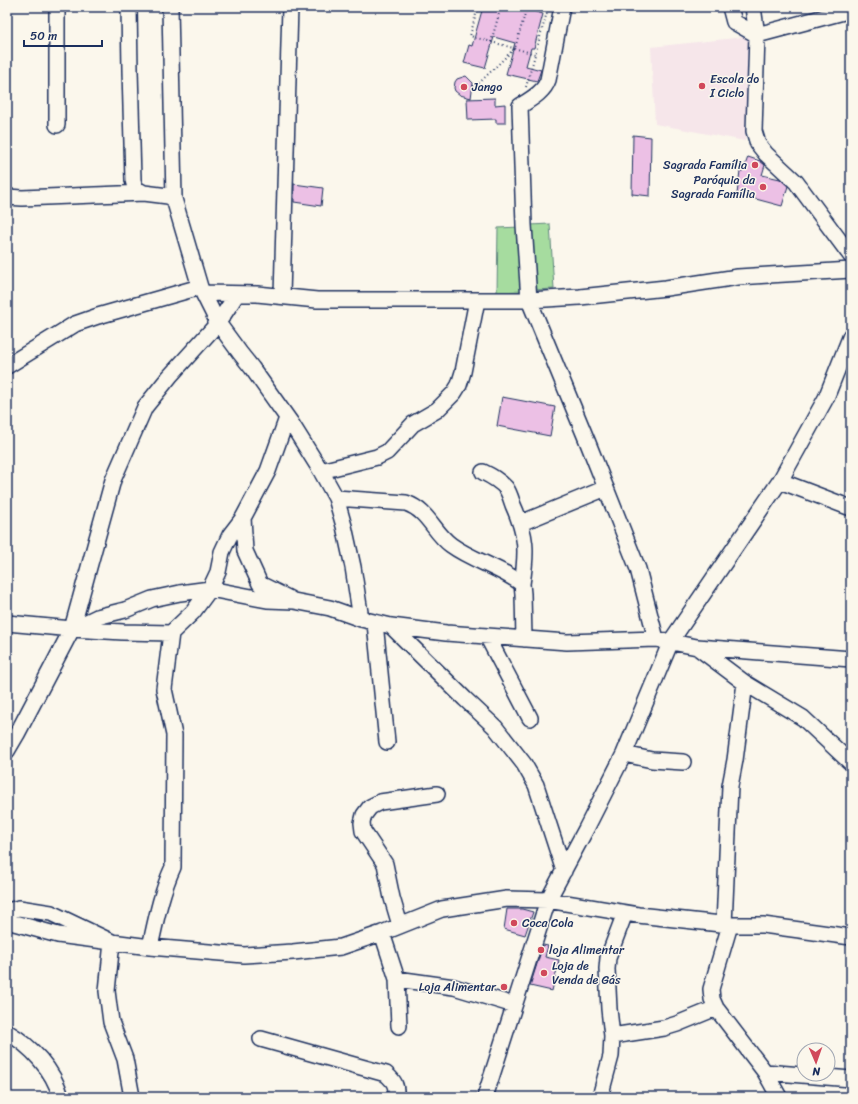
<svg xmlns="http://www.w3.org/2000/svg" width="858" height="1104" viewBox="0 0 858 1104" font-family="Sriracha,sans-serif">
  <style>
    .built { fill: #f6e6ea }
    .green { fill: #a6dc9f; stroke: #60867e }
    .building { fill: #ecc0e5; stroke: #1b2f5e }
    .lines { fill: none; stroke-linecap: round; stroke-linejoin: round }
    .minor-casing { stroke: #1b2f5e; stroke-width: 18 }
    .path { stroke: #1b2f5e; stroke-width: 2; stroke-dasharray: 1 3; stroke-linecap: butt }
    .minor { stroke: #fbf7ec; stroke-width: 15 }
    .poi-dot { fill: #d1495b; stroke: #fbf7ec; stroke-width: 1.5 }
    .labels { text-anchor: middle; stroke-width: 3; stroke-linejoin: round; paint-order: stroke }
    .poi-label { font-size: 12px; fill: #1b2f5e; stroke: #fbf7ec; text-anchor: start }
  </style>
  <rect width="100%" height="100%" fill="#fbf7ec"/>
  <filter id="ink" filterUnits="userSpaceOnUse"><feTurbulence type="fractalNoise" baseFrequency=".025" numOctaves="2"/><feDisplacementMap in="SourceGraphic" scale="8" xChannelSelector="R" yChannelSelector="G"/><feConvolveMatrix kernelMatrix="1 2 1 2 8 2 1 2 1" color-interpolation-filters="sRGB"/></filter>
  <g filter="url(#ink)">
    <!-- built -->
    <path class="built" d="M 754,36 L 745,141 L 655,124 L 651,47 Z"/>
    <!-- green -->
    <path class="green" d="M 550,224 L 554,289 L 534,290 L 530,225 Z
      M 520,227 L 523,291 L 497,292 L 498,228 Z"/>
    <!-- building -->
    <path class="building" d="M 483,7 L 519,7 L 543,14 L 534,48 L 531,48 L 526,66 L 541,70 L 537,81 L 506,74 L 515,43 L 494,37 L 485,68 L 464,63 L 469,45 L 472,46 Z
      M 466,76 L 473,83 L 471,98 L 460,95 L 455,91 L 454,88 L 455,82 L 457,79 Z
      M 495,98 L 495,105 L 505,104 L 505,123 L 496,123 L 496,119 L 468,120 L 467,99 Z
      M 633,135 L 651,137 L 650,196 L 632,194 Z
      M 748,157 L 760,161 L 765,165 L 762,175 L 780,179 L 788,186 L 782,206 L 737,194 L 740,171 L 743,171 Z
      M 294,184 L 323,188 L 321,206 L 294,202 Z
      M 502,397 L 555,407 L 550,436 L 497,426 Z
      M 507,909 L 522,909 L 533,912 L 525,935 L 504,929 Z
      M 543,945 L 548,946 L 545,957 L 559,960 L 552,991 L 530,986 Z"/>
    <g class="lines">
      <!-- minor casing -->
      <g class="minor-casing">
        <path id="minor" d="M 129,7 L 130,70 L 133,180 L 135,188 L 144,193 L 168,196 L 174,199
          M 170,7 L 174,199 L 200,287 L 218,323 L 240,353 L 252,368 L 291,423 L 321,471 L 336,498 L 344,526 L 353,567 L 361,619
          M 562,7 L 548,80 C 544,92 531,99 520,106 L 524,225 L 529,300 L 588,443 L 638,569 L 656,639
          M 730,7 L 734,22 L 757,35 L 851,10
          M 753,7 L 757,35 L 754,131 L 758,144 L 766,154 L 796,182 L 851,256
          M 57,125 L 57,7
          M 7,197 L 22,198 L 144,193
          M 203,293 L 257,294 L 317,300 L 529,300 L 580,297 L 666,288 L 738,277 L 851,270
          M 282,296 L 290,7
          M 7,366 L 75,324 L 98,316 L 200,287
          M 321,471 L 377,457 L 387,452 L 413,424 L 437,410 L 454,393 L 459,385 L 463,372 L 477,300
          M 483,472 C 491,476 499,480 506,488 C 509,492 511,499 513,505 C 527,536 527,551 522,584
          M 780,481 L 851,508
          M 336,498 L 406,503 C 429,511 433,532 451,545 C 473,561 500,567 522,584 L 523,594 L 524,639
          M 243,518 L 245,551 L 260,584 L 290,599
          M 521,523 L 606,488
          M 7,623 L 72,629 L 123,632 L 171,633
          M 375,623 L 387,742
          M 391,626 L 465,699 L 495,727 L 524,764 L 536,785 L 564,871
          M 72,629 L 97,617 L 125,610 L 152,599 L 180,593 L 210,589 L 267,600 L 294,601 L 330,608 L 361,619 L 391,626 L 446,633 L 567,642 L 656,639 L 697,647 L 851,659
          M 487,636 L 530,718
          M 697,647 L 745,683 L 803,718 L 851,763
          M 7,751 L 17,734 L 72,629 L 113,480 L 145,407 L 170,376 L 218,323 L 237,294
          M 624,754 L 652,760 L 683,762
          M 7,911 L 19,908 L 51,913 L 112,942 L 107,991 L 111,1022 L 125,1059 L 132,1097
          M 7,921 L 58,935 L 150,947 L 244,955 L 293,952 L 341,947 L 382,933 L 442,909 L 507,899 L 548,900 L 638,915 L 730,925 L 763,925 L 851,937
          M 400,925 L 392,898 L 385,864 L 363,831 L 362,823 L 364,815 L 370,807 L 380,802 L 437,794
          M 724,925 L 730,786 L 735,760 L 745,683
          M 730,925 L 711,989 L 712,999 L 716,1008 L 765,1072 L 779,1097
          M 382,933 L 397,979 L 399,1026
          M 150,947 C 156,920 161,893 173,867 L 174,735 L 164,689 L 171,633 L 193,612 L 210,589 L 218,572 L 222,552 L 230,535 L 243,518 L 268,471 L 287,418
          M 397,979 L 454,987 L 514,1005
          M 7,1032 C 31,1046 53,1069 61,1097
          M 612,1036 L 664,1028 L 677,1024 L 716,1008
          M 261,1039 L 386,1074 C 394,1081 397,1085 396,1097
          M 765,1072 L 851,1079
          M 485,1097 L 548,900 L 586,829 L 624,754 L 671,641 L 780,481 L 826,398 L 851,335
          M 600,1097 L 611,1056 L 612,1036 L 609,1009 L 607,969 L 608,958 L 625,913"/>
      </g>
      <!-- path -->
      <path class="path" d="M 478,7 L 470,36 L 535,54
        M 491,42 L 501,7
        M 526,87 L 547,12
        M 473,89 L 515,48 L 527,7"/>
      <!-- minor -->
      <use href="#minor" class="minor"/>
    </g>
  </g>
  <!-- markers -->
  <g class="poi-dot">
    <circle cx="702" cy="86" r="4"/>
    <circle cx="464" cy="87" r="4"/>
    <circle cx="755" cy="165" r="4"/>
    <circle cx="763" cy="187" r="4"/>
    <circle cx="514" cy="923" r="4"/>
    <circle cx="541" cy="950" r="4"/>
    <circle cx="544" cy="973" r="4"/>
    <circle cx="504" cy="987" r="4"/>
  </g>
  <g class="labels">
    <!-- poi labels -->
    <g class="poi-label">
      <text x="710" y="83">Escola do<tspan x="710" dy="14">I Ciclo</tspan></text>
      <text x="472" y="91">Jango</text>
      <text x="747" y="169" text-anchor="end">Sagrada Família</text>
      <text x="755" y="184" text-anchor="end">Paróquia da<tspan x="755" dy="14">Sagrada Família</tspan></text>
      <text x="522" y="927">Coca Cola</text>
      <text x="549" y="954">loja Alimentar</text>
      <text x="552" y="970">Loja de<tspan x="552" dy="14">Venda de Gás</tspan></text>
      <text x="496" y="991" text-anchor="end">Loja Alimentar</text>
    </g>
  </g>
  <!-- margin -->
  <rect width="858" height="1104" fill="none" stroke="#fbf7ec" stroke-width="24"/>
  <rect x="12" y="12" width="834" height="1080" fill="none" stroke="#1b2f5e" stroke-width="1.5" filter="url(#ink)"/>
  <!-- north arrow -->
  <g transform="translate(816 1062) rotate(178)"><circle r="19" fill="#fbf7ec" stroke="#a1a7b3"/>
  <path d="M0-3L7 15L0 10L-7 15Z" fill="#d1495b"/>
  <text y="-6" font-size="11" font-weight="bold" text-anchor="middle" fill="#1b2f5e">N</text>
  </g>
  <!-- scale -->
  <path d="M24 40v6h78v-6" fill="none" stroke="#1b2f5e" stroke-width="2"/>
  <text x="30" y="40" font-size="12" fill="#1b2f5e" stroke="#fbf7ec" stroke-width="3" paint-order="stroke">50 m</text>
</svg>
